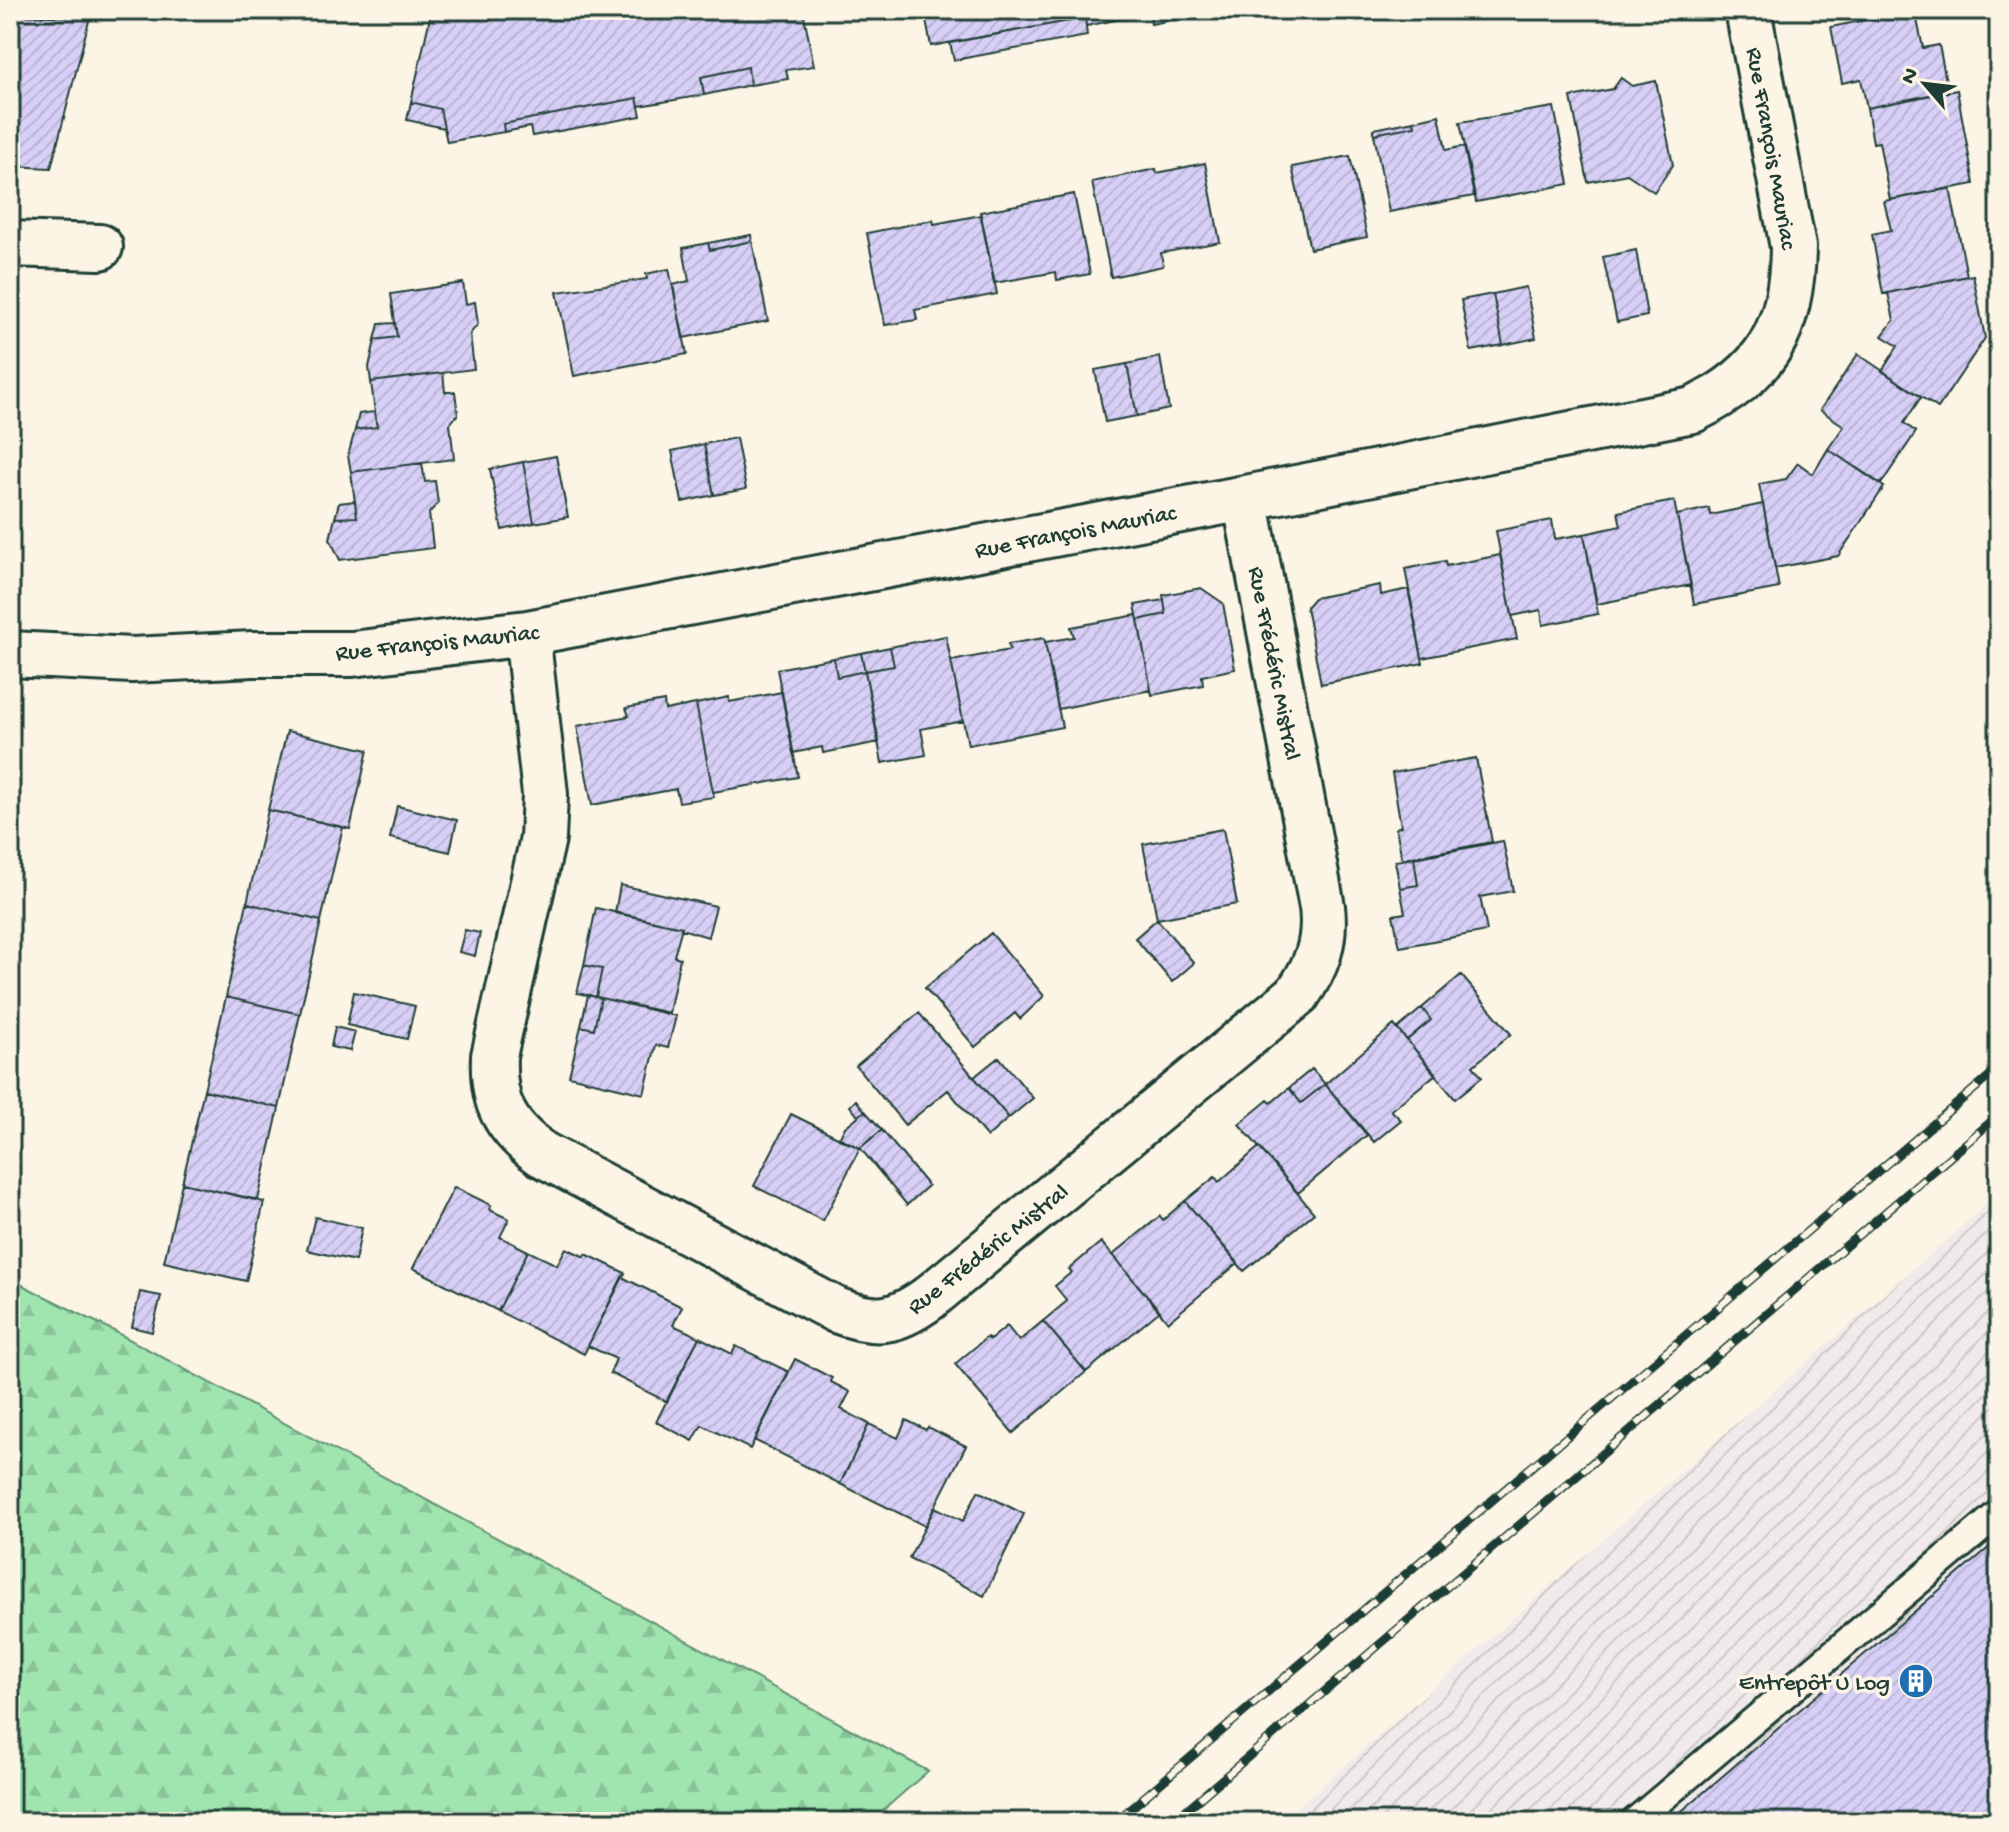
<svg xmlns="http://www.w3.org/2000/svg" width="2009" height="1832" viewBox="0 0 2009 1832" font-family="'Gochi Hand',sans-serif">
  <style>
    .industrial { fill: url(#industrial-furrows) }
    .forest { fill: url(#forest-firs); stroke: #609072; stroke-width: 2 }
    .building { fill: url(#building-hatch); stroke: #1f3d34; stroke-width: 2 }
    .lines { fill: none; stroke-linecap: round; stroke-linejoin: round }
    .lane-casing { stroke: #1f3d34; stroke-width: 32 }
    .street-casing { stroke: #1f3d34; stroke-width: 50 }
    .lane { stroke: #fcf5e5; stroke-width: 26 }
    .street { stroke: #fcf5e5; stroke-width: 44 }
    .rail-casing { stroke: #1f3d34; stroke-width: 9 }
    .rail { stroke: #fcf5e5; stroke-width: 6; stroke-dasharray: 18; stroke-linecap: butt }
    .labels { text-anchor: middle; stroke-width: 7; stroke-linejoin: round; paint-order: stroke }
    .street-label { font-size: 24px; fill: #1f3d34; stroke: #fcf5e5 }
    .poi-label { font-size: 24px; fill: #1f3d34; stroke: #fcf5e5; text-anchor: end }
  </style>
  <defs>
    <pattern id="industrial-furrows" width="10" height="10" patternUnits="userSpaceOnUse" patternTransform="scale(2)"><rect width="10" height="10" fill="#f1eaea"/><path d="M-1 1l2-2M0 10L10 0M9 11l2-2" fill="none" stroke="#cecac9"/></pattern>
    <pattern id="forest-firs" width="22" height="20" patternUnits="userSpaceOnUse" patternTransform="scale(2)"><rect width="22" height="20" fill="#a0e4b0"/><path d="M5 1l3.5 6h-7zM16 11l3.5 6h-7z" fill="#89c498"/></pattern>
    <pattern id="building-hatch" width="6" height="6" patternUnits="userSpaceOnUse" patternTransform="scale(2)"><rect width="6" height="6" fill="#d8cff7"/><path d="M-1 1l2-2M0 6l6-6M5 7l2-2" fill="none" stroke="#b9b3d4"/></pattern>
  </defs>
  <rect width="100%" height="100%" fill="#fcf5e5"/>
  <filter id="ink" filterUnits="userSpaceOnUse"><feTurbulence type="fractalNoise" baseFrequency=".0125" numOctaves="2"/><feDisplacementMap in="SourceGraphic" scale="16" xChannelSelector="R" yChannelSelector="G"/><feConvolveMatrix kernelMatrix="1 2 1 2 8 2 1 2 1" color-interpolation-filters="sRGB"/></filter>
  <g filter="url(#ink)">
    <!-- industrial -->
    <path class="industrial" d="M 1999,1194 L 1999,1822 L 1280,1822 Z"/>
    <!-- forest -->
    <path class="forest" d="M 10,1279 L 112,1330 L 928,1771 L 870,1822 L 10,1822 Z"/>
    <!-- building -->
    <path class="building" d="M 446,10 L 803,10 L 814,66 L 786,70 L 788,79 L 750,85 L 748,67 L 701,77 L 704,95 L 639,106 L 637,98 L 503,124 L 504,132 L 447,142 L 440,109 L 411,102 L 431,13 Z
      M 924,10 L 1150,10 L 1150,13 L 1086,26 L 1085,18 L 931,46 Z
      M 1150,10 L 1196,10 L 1197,15 L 1151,24 Z
      M 1915,10 L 1923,48 L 1939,45 L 1948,91 L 1867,108 L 1861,79 L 1842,83 L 1831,27 Z
      M 10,15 L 90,17 L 51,168 L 10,166 Z
      M 1085,18 L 1087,36 L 954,60 L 950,43 Z
      M 748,67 L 750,85 L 704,95 L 701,77 Z
      M 1621,78 L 1632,86 L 1656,81 L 1673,165 L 1654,192 L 1627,174 L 1588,182 L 1571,97 L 1613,89 Z
      M 1957,90 L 1974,184 L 1890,200 L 1879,142 L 1873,143 L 1867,108 Z
      M 637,98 L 641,116 L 532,136 L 530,127 L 504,132 L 503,124 Z
      M 411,102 L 440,109 L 444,128 L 407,120 Z
      M 1554,107 L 1569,184 L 1476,202 L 1460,122 Z
      M 1439,115 L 1446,150 L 1464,146 L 1474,196 L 1389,212 L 1374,134 L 1415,126 L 1414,121 Z
      M 1414,121 L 1415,126 L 1374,134 L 1374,129 Z
      M 1350,156 L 1367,237 L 1310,249 L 1292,167 Z
      M 1205,163 L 1220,242 L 1161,253 L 1163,266 L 1111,277 L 1092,182 L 1156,169 L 1157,173 Z
      M 1950,188 L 1967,276 L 1883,294 L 1872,234 L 1891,230 L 1884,201 Z
      M 1074,194 L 1090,274 L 1057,280 L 1056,272 L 994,283 L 980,212 Z
      M 981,215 L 997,294 L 915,310 L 917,320 L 885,325 L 867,233 L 933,220 L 934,224 Z
      M 751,235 L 752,241 L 710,250 L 708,243 Z
      M 752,241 L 768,321 L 683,338 L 673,285 L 689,281 L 683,248 L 708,243 L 710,250 Z
      M 1636,250 L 1647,316 L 1617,322 L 1603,257 Z
      M 669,269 L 687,354 L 574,376 L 557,292 L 647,279 L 646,274 Z
      M 1973,275 L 1985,338 L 1938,408 L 1882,371 L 1898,346 L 1882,336 L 1894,320 L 1888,293 Z
      M 463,283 L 466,304 L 475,302 L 478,324 L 470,334 L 474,369 L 371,382 L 369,367 L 375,340 L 397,337 L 391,294 Z
      M 1526,287 L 1536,338 L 1503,345 L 1493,294 Z
      M 1493,294 L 1503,345 L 1471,351 L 1461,300 Z
      M 395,323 L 397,337 L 375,340 L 379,324 Z
      M 1858,354 L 1921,397 L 1904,423 L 1916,432 L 1881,484 L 1828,449 L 1844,426 L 1820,410 Z
      M 1160,357 L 1169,409 L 1137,416 L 1127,364 Z
      M 1127,364 L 1137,416 L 1105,422 L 1095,370 Z
      M 443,373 L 445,392 L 455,392 L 458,414 L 450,424 L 454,459 L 351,472 L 348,456 L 355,430 L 377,427 L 371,382 Z
      M 374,412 L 377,427 L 355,430 L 359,414 Z
      M 736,438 L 746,489 L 714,495 L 704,444 Z
      M 704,444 L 714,495 L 682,502 L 672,451 Z
      M 1828,449 L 1884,487 L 1838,556 L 1775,568 L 1759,484 L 1786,479 L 1798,463 L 1813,474 Z
      M 556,456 L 568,517 L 534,523 L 523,462 Z
      M 523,462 L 534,523 L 502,530 L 490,469 Z
      M 422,463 L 425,482 L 435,481 L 438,503 L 429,513 L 433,548 L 340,560 L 330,539 L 335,518 L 357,517 L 351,472 Z
      M 355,501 L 357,517 L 335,518 L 339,503 Z
      M 1674,501 L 1691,585 L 1597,604 L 1584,534 L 1621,526 L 1618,512 Z
      M 1763,504 L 1779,588 L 1694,604 L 1677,515 L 1709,508 L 1710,515 Z
      M 1552,520 L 1555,539 L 1584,534 L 1598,614 L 1543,625 L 1541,610 L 1512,616 L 1496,531 Z
      M 1500,555 L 1517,639 L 1422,658 L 1405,569 L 1445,561 L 1446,566 Z
      M 1380,585 L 1381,595 L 1408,589 L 1423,663 L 1321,684 L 1306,607 L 1314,598 Z
      M 1201,588 L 1223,603 L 1235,669 L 1202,676 L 1203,685 L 1152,695 L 1138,620 L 1166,614 L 1163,595 Z
      M 1164,600 L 1166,614 L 1138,620 L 1135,605 Z
      M 1137,615 L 1151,690 L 1058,709 L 1045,642 L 1074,637 L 1071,627 Z
      M 946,636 L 963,721 L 921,729 L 926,755 L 882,763 L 865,671 L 894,666 L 890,647 Z
      M 1044,638 L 1062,727 L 968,745 L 951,661 L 1010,650 L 1008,644 Z
      M 890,647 L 894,666 L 865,671 L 861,653 Z
      M 861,653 L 865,671 L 837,677 L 834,658 Z
      M 834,658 L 837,677 L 865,671 L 879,742 L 823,753 L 822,747 L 793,753 L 777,669 Z
      M 782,692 L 798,777 L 713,792 L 696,704 L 729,697 L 729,702 Z
      M 664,701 L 665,710 L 696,704 L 714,797 L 679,802 L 676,789 L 592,805 L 577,726 L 629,716 L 626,708 Z
      M 287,731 L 368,750 L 350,829 L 268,810 Z
      M 1476,758 L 1492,842 L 1402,859 L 1396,828 L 1401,826 L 1392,773 Z
      M 397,806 L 457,820 L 450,852 L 390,838 Z
      M 268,810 L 343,827 L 321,921 L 247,903 Z
      M 1223,829 L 1237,904 L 1157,919 L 1143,844 Z
      M 1503,841 L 1513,891 L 1480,897 L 1487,931 L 1400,947 L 1393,915 L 1405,913 L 1400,888 L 1418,885 L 1414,858 Z
      M 1414,858 L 1418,885 L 1400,888 L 1395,861 Z
      M 620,885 L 716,906 L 708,937 L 681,929 L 682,927 L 615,913 Z
      M 247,903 L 321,921 L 300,1014 L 226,997 Z
      M 596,908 L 682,927 L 674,956 L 680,958 L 669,1013 L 596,997 L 602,969 L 584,965 Z
      M 1157,919 L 1194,963 L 1172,982 L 1135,938 Z
      M 465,930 L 480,933 L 475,956 L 459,952 Z
      M 991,933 L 1044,996 L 1020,1019 L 1015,1013 L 975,1047 L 925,988 Z
      M 584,965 L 602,969 L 596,997 L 577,993 Z
      M 1461,975 L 1511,1034 L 1473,1066 L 1482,1077 L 1455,1099 L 1407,1040 L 1431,1020 L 1422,1008 Z
      M 354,992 L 415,1006 L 407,1039 L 347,1025 Z
      M 588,995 L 601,998 L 594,1029 L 581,1026 Z
      M 226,997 L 300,1014 L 279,1108 L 204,1090 Z
      M 601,998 L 676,1016 L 668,1048 L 656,1045 L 644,1094 L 569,1076 L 581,1026 L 594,1029 Z
      M 1422,1008 L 1431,1020 L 1407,1040 L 1397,1029 Z
      M 919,1013 L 1009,1118 L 987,1137 L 948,1090 L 905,1125 L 856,1066 Z
      M 1394,1025 L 1436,1074 L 1391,1110 L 1401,1120 L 1374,1142 L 1325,1084 Z
      M 335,1027 L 355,1032 L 350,1051 L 331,1047 Z
      M 999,1057 L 1033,1098 L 1009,1118 L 974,1077 Z
      M 1312,1069 L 1325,1084 L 1301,1103 L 1289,1088 Z
      M 1325,1084 L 1367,1135 L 1298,1193 L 1239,1124 L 1268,1100 L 1271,1103 L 1289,1088 L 1301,1103 Z
      M 204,1090 L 279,1108 L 258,1200 L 182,1183 Z
      M 856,1100 L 865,1111 L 858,1116 L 850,1106 Z
      M 865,1111 L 882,1130 L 860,1148 L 839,1139 L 845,1127 Z
      M 791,1114 L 860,1148 L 823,1221 L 754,1186 Z
      M 882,1130 L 928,1186 L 907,1205 L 860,1148 Z
      M 1259,1147 L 1314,1213 L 1244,1271 L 1185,1201 L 1215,1177 L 1219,1182 Z
      M 182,1183 L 264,1202 L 246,1281 L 164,1262 Z
      M 454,1187 L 491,1205 L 490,1210 L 509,1219 L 500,1237 L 528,1251 L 498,1311 L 413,1268 Z
      M 1185,1201 L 1238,1263 L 1168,1322 L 1113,1255 L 1160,1216 L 1163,1220 Z
      M 315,1217 L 362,1228 L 355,1261 L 307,1250 Z
      M 1101,1242 L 1160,1311 L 1086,1372 L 1043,1321 L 1067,1301 L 1055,1286 L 1072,1272 L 1069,1269 Z
      M 566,1248 L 585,1257 L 586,1254 L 625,1273 L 584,1354 L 498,1311 L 528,1251 L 557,1265 Z
      M 622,1277 L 682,1307 L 673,1325 L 699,1337 L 667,1402 L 610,1373 L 616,1359 L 588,1346 Z
      M 140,1292 L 161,1296 L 152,1332 L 132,1327 Z
      M 1043,1321 L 1086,1372 L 1013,1433 L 955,1364 L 987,1337 L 990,1340 L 1007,1326 L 1019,1341 Z
      M 699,1337 L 732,1354 L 736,1346 L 789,1372 L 750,1449 L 702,1425 L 693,1441 L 656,1422 Z
      M 795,1359 L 832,1378 L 831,1382 L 850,1392 L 841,1409 L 869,1424 L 840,1484 L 754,1440 Z
      M 906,1420 L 926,1430 L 928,1427 L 966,1446 L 925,1526 L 840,1484 L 869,1424 L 898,1438 Z
      M 978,1491 L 1024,1514 L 984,1596 L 909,1558 L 935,1507 L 963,1521 Z
      M 1999,1539 L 1999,1822 L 1669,1822 Z"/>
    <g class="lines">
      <!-- lane casing -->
      <g class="lane-casing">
        <path id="lane" d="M 1634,1822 L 1999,1513"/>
      </g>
      <!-- street casing -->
      <g class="street-casing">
        <path id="street" d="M 10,244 L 100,247
          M 527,633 L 545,794 L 543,838 L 494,1056 C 492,1102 504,1127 542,1154 L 836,1310 C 876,1325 895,1323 929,1298 L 1297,995 C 1317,966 1326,942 1322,907 L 1245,498
          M 10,654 L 132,660 L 253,654 L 352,654 L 527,633 L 1245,498 L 1693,410 C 1767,374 1792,329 1793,247 L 1748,10"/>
      </g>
      <!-- lane -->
      <use href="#lane" class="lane"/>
      <!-- street -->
      <use href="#street" class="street"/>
      <!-- rail casing -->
      <g class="rail-casing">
        <path id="rail" d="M 1115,1822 L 1999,1068
          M 1172,1822 L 1999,1115"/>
      </g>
      <!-- rail -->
      <use href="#rail" class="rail"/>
    </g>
  </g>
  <!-- icons -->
  <defs>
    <g id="building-disc" transform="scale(1.8)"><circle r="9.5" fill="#1f6fb2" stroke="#fcf5e5"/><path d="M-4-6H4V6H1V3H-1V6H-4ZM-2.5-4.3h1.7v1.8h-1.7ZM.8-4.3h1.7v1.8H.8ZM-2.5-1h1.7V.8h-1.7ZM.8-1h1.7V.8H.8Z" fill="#fff"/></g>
  </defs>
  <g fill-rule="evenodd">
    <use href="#building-disc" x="1916" y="1681"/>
  </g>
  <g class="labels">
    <!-- street labels -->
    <g class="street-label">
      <text transform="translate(1773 148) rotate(80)" y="8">Rue François Mauriac</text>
      <text transform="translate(1075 530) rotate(-11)" y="8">Rue François Mauriac</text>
      <text transform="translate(437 641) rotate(-6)" y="8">Rue François Mauriac</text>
      <text transform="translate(1276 663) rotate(79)" y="8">Rue Frédéric Mistral</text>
      <text transform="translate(987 1248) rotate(-38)" y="8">Rue Frédéric Mistral</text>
    </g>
    <!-- poi labels -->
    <g class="poi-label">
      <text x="1890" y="1689">Entrepôt U Log</text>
    </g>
  </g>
  <!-- margin -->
  <rect width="2009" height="1832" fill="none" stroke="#fcf5e5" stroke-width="40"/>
  <rect x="20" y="20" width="1969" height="1792" fill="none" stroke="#1f3d34" stroke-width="3" filter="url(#ink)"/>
  <!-- north arrow -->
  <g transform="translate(1925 84) rotate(298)" stroke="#fcf5e5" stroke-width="6" paint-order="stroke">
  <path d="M0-6L14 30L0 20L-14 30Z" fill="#1f3d34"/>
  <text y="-12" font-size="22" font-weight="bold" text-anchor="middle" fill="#1f3d34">N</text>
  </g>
</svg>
